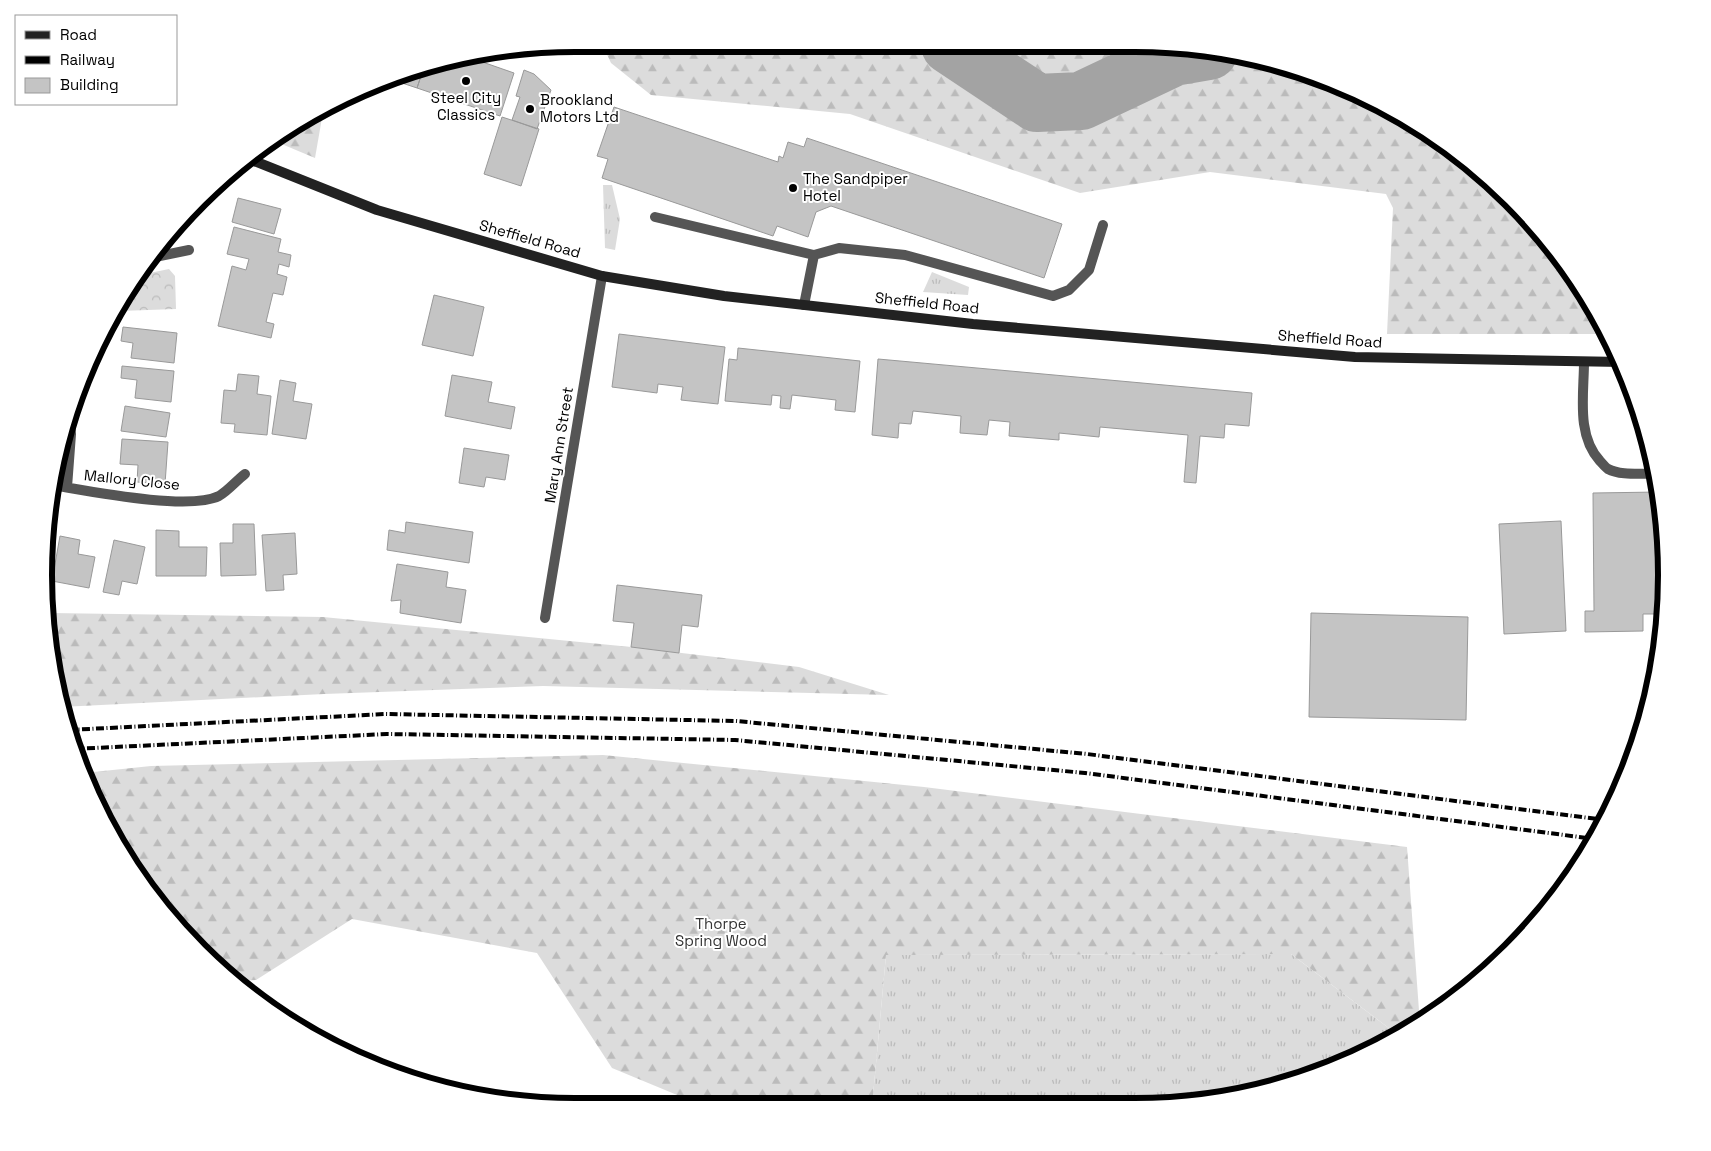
<svg xmlns="http://www.w3.org/2000/svg" width="1711" height="1151" viewBox="0 0 1711 1151" font-family="'Space Grotesk',sans-serif">
  <style>
    .grass { fill: url(#grass-tufts) }
    .forest { fill: url(#forest-firs) }
    .park { fill: url(#park-crowns) }
    .lines { fill: none; stroke-linecap: round; stroke-linejoin: round }
    .river { stroke: #a3a3a3; stroke-width: 58 }
    .building { fill: #c4c4c4; stroke: #999 }
    .service { stroke: #555; stroke-width: 10 }
    .minor { stroke: #555; stroke-width: 10 }
    .secondary { stroke: #222; stroke-width: 10 }
    .rail { stroke: #000; stroke-width: 4; stroke-dasharray: 8 2.5 1 2.5; stroke-linecap: butt }
    .poi-dot { fill: #000; stroke: #fff; stroke-width: 2 }
    .labels { text-anchor: middle; stroke-width: 4; stroke-linejoin: round; paint-order: stroke }
    .poi-label { font-size: 15px; fill: #000; stroke: #fff; text-anchor: start }
    .street-label { font-size: 15px; fill: #000; stroke: #fff }
    .park-label { font-size: 15px; fill: #333; stroke: #fff }
    .rim { fill: none; stroke: #000; stroke-width: 6 }
  </style>
  <defs>
    <pattern id="grass-tufts" width="24" height="20" patternUnits="userSpaceOnUse" patternTransform="scale(1.25)"><rect width="24" height="20" fill="#dcdcdc"/><path d="M3 7l-1-3M5 7V3M7 7l1-3M15 17l-1-3M17 17v-4M19 17l1-3" fill="none" stroke="#bbb"/></pattern>
    <pattern id="forest-firs" width="22" height="20" patternUnits="userSpaceOnUse" patternTransform="scale(1.25)"><rect width="22" height="20" fill="#dcdcdc"/><path d="M5 1l3.5 6h-7zM16 11l3.5 6h-7z" fill="#bbb"/></pattern>
    <pattern id="park-crowns" width="20" height="18" patternUnits="userSpaceOnUse" patternTransform="scale(1.25)"><rect width="20" height="18" fill="#dcdcdc"/><path d="M2 6a3 3 0 1 1 6 0M12 15a3 3 0 1 1 6 0" fill="none" stroke="#bbb"/></pattern>
  </defs>
  <rect width="100%" height="100%" fill="#fff"/>
  <!-- grass -->
  <path class="grass" d="M 603,185 L 612,185 L 620,219 L 615,250 L 605,248 Z
    M 932,272 L 969,287 L 968,295 L 923,292 Z
    M 1291,954 L 1398,1035 L 1339,1067 L 1240,1097 L 1135,1107 L 872,1107 L 886,955 Z"/>
  <!-- forest -->
  <path class="forest" d="M 1135,44 L 1239,54 L 1371,99 L 1431,134 L 1511,199 L 1577,280 L 1607,334 L 1387,334 L 1393,208 L 1386,194 L 1210,172 L 1080,193 L 850,114 L 651,95 L 611,63 L 604,48 Z
    M 323,112 L 315,158 L 272,140 L 280,134 Z
    M 50,613 L 323,617 L 631,647 L 799,667 L 889,695 L 543,686 L 324,694 L 61,707 L 54,680 Z
    M 603,755 L 924,787 L 1407,847 L 1420,1024 L 1398,1035 L 1291,954 L 886,955 L 872,1107 L 706,1107 L 612,1068 L 537,953 L 352,919 L 256,980 L 234,981 L 200,952 L 115,841 L 84,773 L 151,766 Z"/>
  <!-- park -->
  <path class="park" d="M 169,269 L 175,276 L 176,309 L 120,311 L 140,275 Z"/>
  <g class="lines">
    <!-- river -->
    <path class="river" d="M 950,45 L 1037,103 L 1081,101 L 1174,57 L 1209,51"/>
  </g>
  <!-- building -->
  <path class="building" d="M 468,57 L 514,73 L 500,116 L 417,88 L 424,67 Z
    M 424,67 L 417,88 L 390,79 L 405,72 Z
    M 524,70 L 534,74 L 551,90 L 537,129 L 512,120 L 520,97 L 516,96 Z
    M 614,107 L 778,162 L 779,156 L 783,158 L 788,142 L 804,147 L 807,138 L 1062,224 L 1044,278 L 831,206 L 816,212 L 808,237 L 777,226 L 773,236 L 602,178 L 608,159 L 597,156 Z
    M 502,117 L 539,129 L 521,186 L 484,174 Z
    M 238,198 L 281,209 L 274,234 L 232,222 Z
    M 234,227 L 281,239 L 278,252 L 291,255 L 289,267 L 279,264 L 277,274 L 287,277 L 283,295 L 273,293 L 266,322 L 274,324 L 271,338 L 218,326 L 232,266 L 246,270 L 249,259 L 227,254 Z
    M 434,295 L 484,307 L 473,356 L 422,345 Z
    M 123,327 L 177,333 L 174,363 L 131,358 L 133,343 L 121,341 Z
    M 619,334 L 725,347 L 718,404 L 681,400 L 683,387 L 658,384 L 657,393 L 612,387 Z
    M 738,348 L 860,361 L 855,412 L 835,410 L 836,400 L 792,395 L 790,409 L 780,408 L 781,396 L 772,395 L 771,405 L 725,401 L 729,359 L 737,360 Z
    M 878,359 L 1252,393 L 1249,426 L 1225,424 L 1224,438 L 1200,436 L 1196,483 L 1184,482 L 1188,435 L 1100,427 L 1099,437 L 1059,433 L 1059,440 L 1009,436 L 1010,422 L 989,420 L 987,435 L 960,433 L 961,416 L 913,411 L 911,424 L 899,423 L 898,438 L 872,435 Z
    M 122,366 L 174,371 L 171,402 L 135,398 L 137,380 L 121,378 Z
    M 238,374 L 259,376 L 257,394 L 271,396 L 267,435 L 234,432 L 235,424 L 221,423 L 224,390 L 236,391 Z
    M 452,375 L 492,382 L 488,402 L 515,407 L 511,429 L 445,416 Z
    M 280,380 L 296,383 L 293,401 L 312,404 L 306,439 L 272,434 Z
    M 125,406 L 170,413 L 166,437 L 121,431 Z
    M 122,439 L 168,442 L 165,484 L 137,482 L 138,465 L 120,464 Z
    M 464,448 L 509,455 L 505,480 L 486,477 L 484,487 L 459,483 Z
    M 1659,492 L 1667,575 L 1663,614 L 1643,614 L 1643,631 L 1585,632 L 1585,611 L 1594,611 L 1593,493 Z
    M 1561,521 L 1566,631 L 1504,634 L 1499,524 Z
    M 406,522 L 473,532 L 469,563 L 387,550 L 389,530 L 405,533 Z
    M 233,524 L 254,524 L 256,575 L 221,576 L 220,543 L 233,543 Z
    M 156,530 L 179,531 L 179,547 L 207,547 L 206,576 L 156,576 Z
    M 295,533 L 297,574 L 283,575 L 284,590 L 266,591 L 262,535 Z
    M 60,536 L 80,540 L 78,554 L 95,557 L 89,588 L 52,581 Z
    M 114,540 L 145,547 L 137,584 L 122,581 L 119,595 L 103,592 Z
    M 397,564 L 448,572 L 446,587 L 466,590 L 461,623 L 400,613 L 401,600 L 391,601 Z
    M 617,585 L 702,595 L 698,627 L 682,625 L 679,653 L 631,647 L 634,623 L 613,621 Z
    M 1311,613 L 1468,617 L 1466,720 L 1309,717 Z"/>
  <g class="lines">
    <!-- service -->
    <path class="service" d="M 655,217 L 814,255
      M 804,305 L 814,255 L 839,248 L 905,255 L 1053,296 L 1069,290 L 1089,270 L 1103,225
      M 1584,362 C 1584,394 1576,435 1600,461 C 1602,463 1605,467 1608,469 C 1621,476 1642,473 1657,474"/>
    <!-- minor -->
    <path class="minor" d="M 150,258 L 189,250
      M 52,485 C 89,491 188,511 219,496 C 228,491 237,480 245,474
      M 67,487 L 71,434 L 70,419
      M 545,618 L 602,276"/>
    <!-- secondary -->
    <path class="secondary" d="M 249,159 L 377,210 L 602,276 L 724,296 L 973,324 L 1355,357 L 1622,362"/>
    <!-- rail -->
    <path class="rail" d="M 68,730 L 386,714 L 736,721 L 1087,754 L 1605,820
      M 73,749 L 387,734 L 735,740 L 1085,773 L 1595,839"/>
  </g>
  <!-- markers -->
  <g class="poi-dot">
    <circle cx="466" cy="81" r="5"/>
    <circle cx="530" cy="109" r="5"/>
    <circle cx="793" cy="188" r="5"/>
  </g>
  <g class="labels">
    <!-- poi labels -->
    <g class="poi-label">
      <text x="466" y="103" text-anchor="middle">Steel City<tspan x="466" dy="17">Classics</tspan></text>
      <text x="540" y="105">Brookland<tspan x="540" dy="17">Motors Ltd</tspan></text>
      <text x="803" y="184">The Sandpiper<tspan x="803" dy="17">Hotel</tspan></text>
    </g>
    <!-- street labels -->
    <g class="street-label">
      <text transform="translate(530 239) rotate(16)" y="5">Sheffield Road</text>
      <text transform="translate(927 303) rotate(6)" y="5">Sheffield Road</text>
      <text transform="translate(1330 339) rotate(4)" y="5">Sheffield Road</text>
      <text transform="translate(559 445) rotate(-81)" y="5">Mary Ann Street</text>
      <text transform="translate(132 480) rotate(6)" y="5">Mallory Close</text>
    </g>
    <!-- park labels -->
    <g class="park-label">
      <text x="721" y="929">Thorpe<tspan x="721" dy="17">Spring Wood</tspan></text>
    </g>
  </g>
  <!-- crop -->
  <path d="M0 0H1711V1151H0ZM575 52H1135A523 523 0 0 1 1658 575V575A523 523 0 0 1 1135 1098H575A523 523 0 0 1 52 575V575A523 523 0 0 1 575 52Z" fill="#fff" fill-rule="evenodd"/>
  <path class="rim" d="M575 52H1135A523 523 0 0 1 1658 575V575A523 523 0 0 1 1135 1098H575A523 523 0 0 1 52 575V575A523 523 0 0 1 575 52Z"/>
  <!-- legend -->
  <rect x="15" y="15" width="162" height="90" fill="#ffffff" stroke="#999999"/>
  <rect x="25" y="31" width="25" height="8" fill="#222222" stroke="#999999"/>
  <text x="60" y="40" font-size="15" fill="#000000">Road</text>
  <rect x="25" y="56" width="25" height="8" fill="#000000" stroke="#999999"/>
  <text x="60" y="65" font-size="15" fill="#000000">Railway</text>
  <rect x="25" y="78" width="25" height="15" fill="#c4c4c4" stroke="#999999"/>
  <text x="60" y="90" font-size="15" fill="#000000">Building</text>
</svg>
